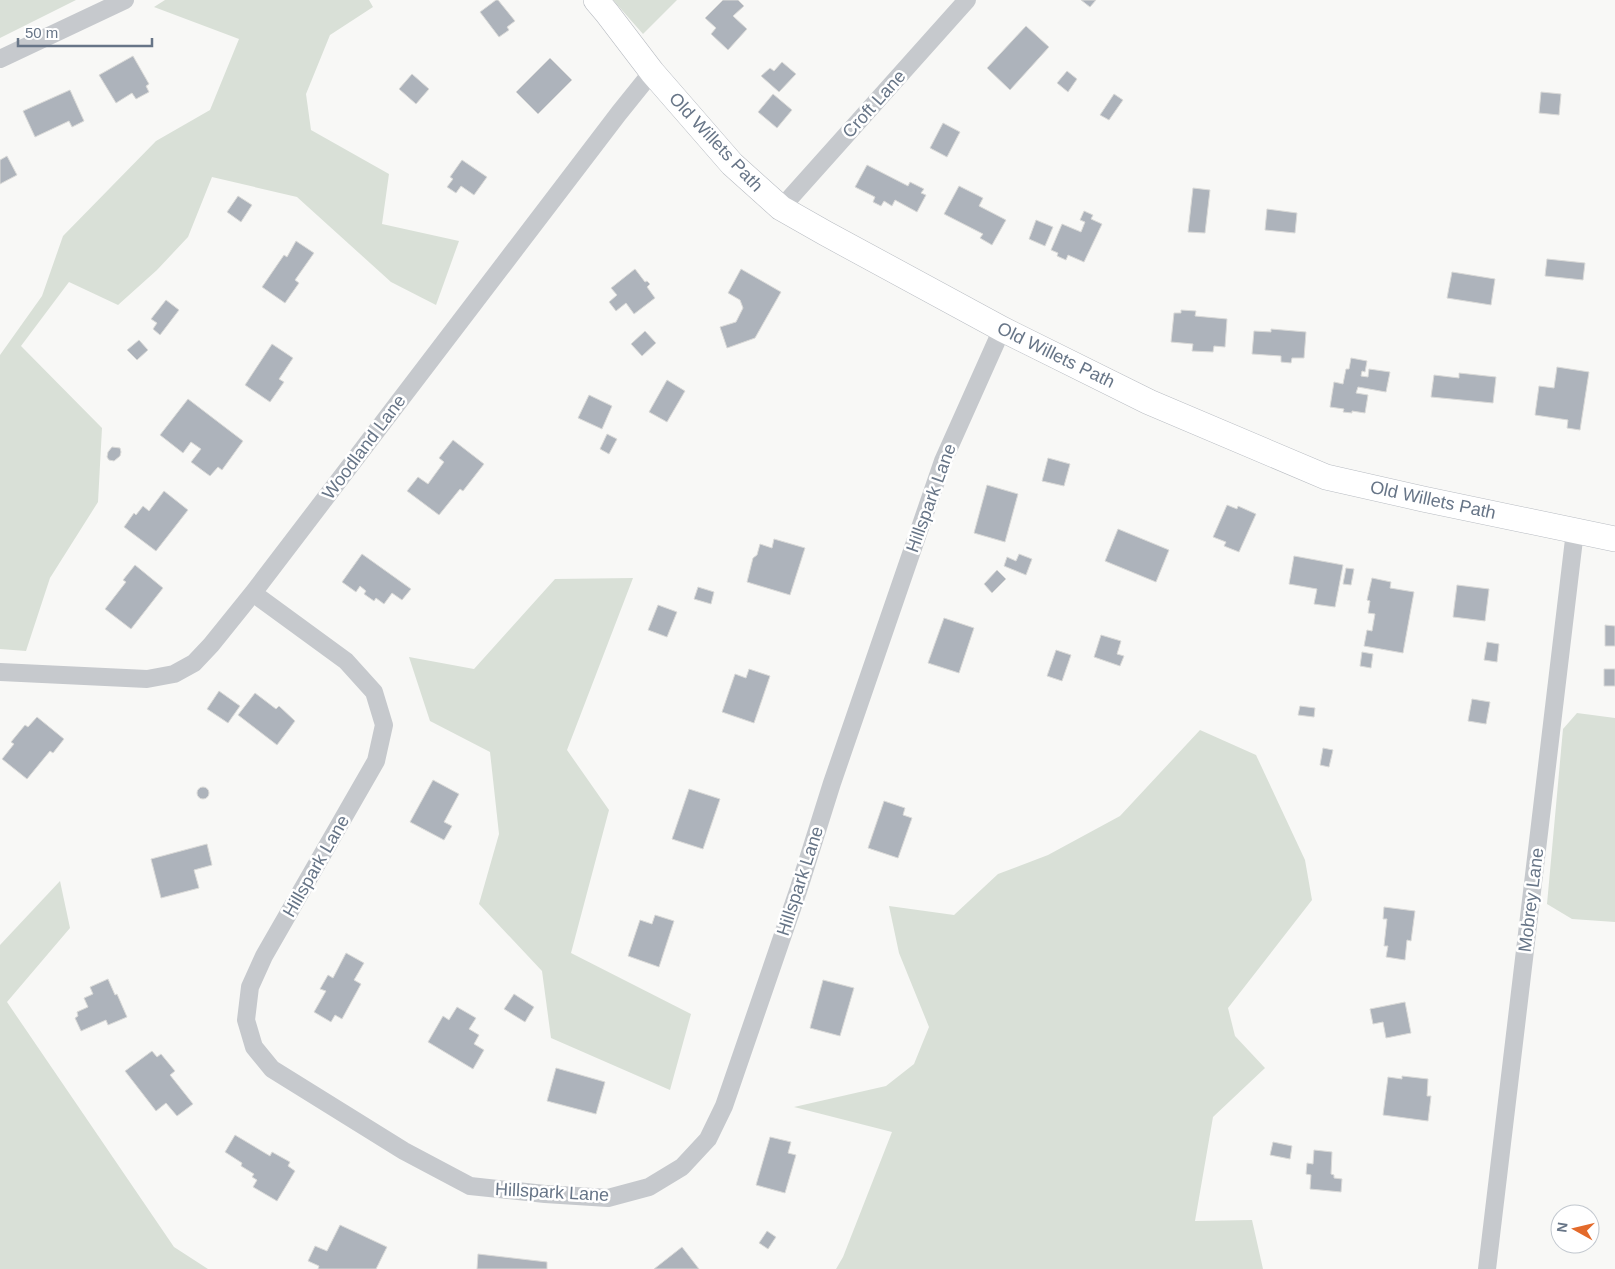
<svg xmlns="http://www.w3.org/2000/svg" width="1615" height="1269" viewBox="0 0 1615 1269" font-family="Arial,sans-serif">
  <style>
    .green { fill: #d9e0d7 }
    .building { fill: #adb3bb; stroke: #dadad8 }
    .lines { fill: none; stroke-linecap: round; stroke-linejoin: round }
    .secondary-casing { stroke: #b8bcc2; stroke-width: 26 }
    .street { stroke: #c6c9cd; stroke-width: 18 }
    .secondary { stroke: #fff; stroke-width: 25 }
    .labels { text-anchor: middle; stroke-width: 5; stroke-linejoin: round; paint-order: stroke }
    .street-label { font-size: 18px; fill: #677587; stroke: #fff }
  </style>
  <rect width="100%" height="100%" fill="#f8f8f6"/>
  <!-- green -->
  <path class="green" d="M 0,0 L 76,0 L 0,38 Z
    M 165,0 L 369,0 L 373,7 L 330,35 L 306,94 L 311,130 L 389,174 L 382,224 L 459,241 L 436,305 L 391,282 L 297,197 L 212,177 L 188,237 L 157,270 L 118,305 L 69,282 L 21,346 L 102,428 L 98,502 L 50,578 L 26,651 L 0,649 L 0,355 L 42,296 L 63,236 L 156,141 L 210,110 L 239,39 L 154,7 Z
    M 613,0 L 677,0 L 643,34 Z
    M 633,578 L 567,750 L 609,810 L 571,953 L 691,1014 L 670,1090 L 551,1038 L 542,971 L 479,904 L 499,834 L 490,752 L 430,721 L 409,657 L 474,669 L 555,579 Z
    M 1577,713 L 1615,718 L 1615,922 L 1572,919 L 1547,904 L 1563,729 Z
    M 1200,730 L 1256,755 L 1305,860 L 1312,900 L 1228,1008 L 1235,1036 L 1265,1068 L 1213,1117 L 1195,1221 L 1252,1220 L 1263,1269 L 836,1269 L 843,1257 L 892,1132 L 794,1107 L 886,1086 L 914,1064 L 929,1027 L 899,953 L 889,906 L 954,915 L 998,874 L 1048,855 L 1120,816 Z
    M 60,881 L 70,928 L 7,1002 L 174,1247 L 208,1269 L 0,1269 L 0,945 Z"/>
  <!-- building -->
  <path class="building" d="M 496,0 L 498,0 L 515,21 L 507,27 L 509,30 L 499,37 L 480,12 Z
    M 723,0 L 738,0 L 744,6 L 733,16 L 747,29 L 728,50 L 711,34 L 716,28 L 705,18 Z
    M 1081,0 L 1096,0 L 1090,7 Z
    M 1026,26 L 1049,47 L 1010,90 L 987,68 Z
    M 133,56 L 149,84 L 146,86 L 149,92 L 136,99 L 132,93 L 116,103 L 99,75 Z
    M 550,58 L 572,80 L 538,114 L 516,92 Z
    M 782,62 L 796,74 L 779,92 L 761,76 L 770,68 L 774,71 Z
    M 1067,71 L 1077,79 L 1068,92 L 1057,83 Z
    M 412,74 L 429,89 L 416,104 L 399,89 Z
    M 70,90 L 84,121 L 72,127 L 69,121 L 35,137 L 23,111 Z
    M 1541,92 L 1561,94 L 1559,115 L 1539,113 Z
    M 773,94 L 792,110 L 777,128 L 758,112 Z
    M 1114,94 L 1123,100 L 1109,120 L 1100,115 Z
    M 943,123 L 960,132 L 947,157 L 930,148 Z
    M 7,156 L 17,175 L 0,184 L 0,160 Z
    M 462,160 L 487,177 L 474,195 L 461,186 L 456,193 L 447,187 L 453,179 L 450,177 Z
    M 867,165 L 908,186 L 910,182 L 924,189 L 921,193 L 926,195 L 917,212 L 895,200 L 892,206 L 884,201 L 881,206 L 873,202 L 875,197 L 855,187 Z
    M 959,186 L 983,198 L 979,206 L 1006,220 L 992,245 L 980,238 L 983,234 L 944,214 Z
    M 1193,188 L 1210,190 L 1205,233 L 1188,232 Z
    M 238,196 L 252,205 L 241,222 L 227,212 Z
    M 1267,209 L 1297,213 L 1295,233 L 1265,230 Z
    M 1084,211 L 1093,215 L 1091,219 L 1102,224 L 1084,262 L 1068,255 L 1066,260 L 1057,256 L 1058,253 L 1051,250 L 1062,224 L 1081,232 L 1085,222 L 1080,220 Z
    M 1036,220 L 1053,227 L 1045,246 L 1029,239 Z
    M 296,241 L 314,253 L 295,280 L 299,283 L 285,303 L 262,287 L 284,255 L 287,257 Z
    M 1547,259 L 1585,263 L 1583,280 L 1545,276 Z
    M 635,269 L 645,282 L 647,281 L 650,284 L 647,287 L 655,298 L 634,314 L 626,303 L 616,311 L 609,302 L 617,295 L 611,288 Z
    M 741,269 L 781,292 L 755,338 L 727,348 L 720,327 L 736,322 L 743,308 L 740,300 L 728,293 Z
    M 1452,272 L 1495,279 L 1491,305 L 1447,298 Z
    M 166,300 L 179,310 L 160,335 L 153,329 L 157,323 L 151,319 Z
    M 1181,310 L 1196,311 L 1195,316 L 1227,319 L 1225,347 L 1214,346 L 1213,352 L 1192,351 L 1193,344 L 1171,342 L 1174,313 L 1181,313 Z
    M 1271,329 L 1306,332 L 1304,358 L 1292,358 L 1291,363 L 1281,362 L 1281,356 L 1252,354 L 1254,331 L 1271,332 Z
    M 645,331 L 656,343 L 642,356 L 631,344 Z
    M 139,340 L 148,350 L 137,360 L 127,350 Z
    M 272,344 L 293,358 L 279,379 L 284,382 L 270,402 L 245,385 Z
    M 1351,358 L 1367,361 L 1365,372 L 1362,371 L 1361,376 L 1368,377 L 1369,369 L 1390,372 L 1386,392 L 1358,387 L 1356,393 L 1368,395 L 1365,413 L 1352,411 L 1352,413 L 1343,412 L 1344,409 L 1330,407 L 1334,382 L 1343,384 L 1346,369 L 1349,369 Z
    M 1557,367 L 1589,372 L 1580,430 L 1567,428 L 1568,420 L 1535,415 L 1539,386 L 1554,388 Z
    M 1459,373 L 1496,377 L 1493,403 L 1431,397 L 1434,375 L 1459,378 Z
    M 667,380 L 685,391 L 667,422 L 649,412 Z
    M 589,395 L 612,406 L 602,429 L 578,418 Z
    M 188,399 L 243,441 L 222,470 L 218,467 L 210,476 L 191,462 L 201,449 L 191,442 L 183,453 L 160,435 Z
    M 607,434 L 617,439 L 609,454 L 600,449 Z
    M 453,440 L 484,464 L 463,491 L 460,489 L 439,515 L 407,491 L 418,477 L 428,484 L 444,462 L 439,458 Z
    M 112,447 L 120,448 L 121,452 L 120,456 L 114,461 L 109,460 L 107,457 L 108,452 Z
    M 1048,458 L 1070,464 L 1064,486 L 1042,481 Z
    M 987,485 L 1018,494 L 1005,542 L 974,533 Z
    M 164,491 L 188,510 L 156,551 L 124,527 L 134,513 L 136,515 L 143,506 L 149,511 Z
    M 1227,505 L 1237,509 L 1238,506 L 1256,514 L 1239,552 L 1224,546 L 1226,542 L 1213,537 Z
    M 1118,529 L 1169,550 L 1156,582 L 1105,561 Z
    M 774,539 L 805,548 L 790,595 L 747,582 L 753,558 L 757,555 L 760,544 L 772,548 Z
    M 362,554 L 411,589 L 402,600 L 392,593 L 384,604 L 376,598 L 374,601 L 364,594 L 366,591 L 360,586 L 356,592 L 342,582 Z
    M 1019,554 L 1032,559 L 1026,575 L 1004,566 L 1007,557 L 1016,561 Z
    M 1294,556 L 1343,565 L 1335,607 L 1314,604 L 1317,589 L 1289,584 Z
    M 135,565 L 163,588 L 131,629 L 105,609 L 126,582 L 123,580 Z
    M 1346,568 L 1354,569 L 1351,585 L 1343,584 Z
    M 997,570 L 1006,579 L 992,593 L 984,584 Z
    M 1372,578 L 1391,582 L 1390,588 L 1414,592 L 1403,653 L 1364,646 L 1367,630 L 1372,631 L 1375,614 L 1368,613 L 1370,601 L 1367,600 Z
    M 1457,585 L 1489,589 L 1485,621 L 1453,617 Z
    M 698,587 L 714,592 L 711,604 L 694,599 Z
    M 658,605 L 677,612 L 667,637 L 648,630 Z
    M 944,618 L 974,628 L 959,673 L 928,663 Z
    M 1605,625 L 1615,626 L 1615,646 L 1605,646 Z
    M 1101,635 L 1121,641 L 1117,654 L 1124,656 L 1120,666 L 1094,657 Z
    M 1487,642 L 1499,644 L 1497,662 L 1484,660 Z
    M 1056,650 L 1071,655 L 1062,681 L 1047,676 Z
    M 1362,652 L 1373,654 L 1371,668 L 1360,666 Z
    M 749,669 L 770,676 L 754,723 L 722,712 L 735,674 L 746,678 Z
    M 1604,669 L 1615,669 L 1615,686 L 1604,686 Z
    M 219,691 L 240,706 L 228,723 L 207,709 Z
    M 255,693 L 276,709 L 279,706 L 295,721 L 277,745 L 238,715 Z
    M 1472,699 L 1490,702 L 1486,724 L 1468,721 Z
    M 1300,706 L 1315,708 L 1314,717 L 1298,715 Z
    M 37,717 L 64,739 L 53,753 L 50,751 L 27,779 L 2,759 L 14,744 L 11,742 L 25,725 L 28,727 Z
    M 1323,748 L 1333,750 L 1329,767 L 1320,765 Z
    M 433,780 L 459,794 L 444,822 L 452,826 L 444,840 L 410,822 Z
    M197 793a6 6 0 1 1 12 0a6 6 0 1 1-12 0Z
    M 689,789 L 720,799 L 703,849 L 672,839 Z
    M 884,801 L 905,808 L 903,815 L 912,818 L 898,858 L 868,848 Z
    M 207,844 L 212,865 L 194,870 L 199,888 L 161,898 L 151,859 Z
    M 1384,907 L 1415,911 L 1411,941 L 1407,940 L 1405,960 L 1386,957 L 1388,946 L 1384,946 L 1387,919 L 1383,919 Z
    M 655,915 L 674,921 L 659,967 L 628,956 L 640,920 L 652,924 Z
    M 346,953 L 364,963 L 354,980 L 361,984 L 342,1019 L 335,1015 L 331,1022 L 314,1012 L 326,991 L 320,989 L 328,975 L 333,978 Z
    M 108,979 L 115,995 L 117,994 L 127,1017 L 108,1025 L 106,1020 L 81,1031 L 75,1018 L 78,1016 L 77,1012 L 88,1007 L 84,998 L 93,994 L 90,987 Z
    M 823,980 L 854,988 L 840,1036 L 810,1028 Z
    M 514,994 L 534,1007 L 525,1022 L 504,1009 Z
    M 1405,1002 L 1411,1033 L 1386,1038 L 1383,1022 L 1373,1024 L 1370,1009 Z
    M 457,1007 L 476,1018 L 469,1029 L 479,1035 L 474,1044 L 484,1050 L 473,1069 L 428,1042 L 443,1016 L 449,1020 Z
    M 152,1051 L 157,1057 L 161,1054 L 175,1071 L 170,1075 L 193,1104 L 177,1116 L 166,1103 L 156,1111 L 125,1071 Z
    M 556,1068 L 605,1082 L 596,1114 L 547,1101 Z
    M 1402,1076 L 1428,1079 L 1427,1096 L 1431,1096 L 1428,1121 L 1383,1115 L 1388,1077 L 1402,1079 Z
    M 235,1135 L 270,1156 L 272,1152 L 290,1162 L 288,1166 L 295,1171 L 277,1201 L 253,1187 L 257,1180 L 252,1177 L 254,1174 L 241,1166 L 242,1163 L 225,1152 Z
    M 770,1137 L 791,1142 L 788,1153 L 796,1155 L 785,1193 L 756,1185 Z
    M 1273,1142 L 1292,1146 L 1290,1159 L 1270,1155 Z
    M 1314,1150 L 1332,1152 L 1331,1174 L 1334,1175 L 1334,1178 L 1342,1179 L 1341,1192 L 1310,1189 L 1311,1175 L 1306,1174 L 1307,1163 L 1313,1164 Z
    M 340,1225 L 387,1247 L 376,1269 L 318,1269 L 319,1266 L 308,1261 L 315,1246 L 327,1251 Z
    M 767,1231 L 776,1237 L 768,1249 L 759,1243 Z
    M 682,1247 L 699,1269 L 654,1269 Z
    M 478,1254 L 547,1262 L 547,1269 L 477,1269 Z"/>
  <g class="lines">
    <!-- secondary casing -->
    <g class="secondary-casing">
      <path id="secondary" d="M 596,0 L 607,13 L 652,72 L 732,164 L 781,208 L 825,233 L 1002,329 L 1149,402 L 1326,477 L 1423,499 L 1615,539"/>
    </g>
    <!-- street -->
    <path class="street" d="M 0,59 L 125,0
      M 781,208 L 967,0
      M 253,593 L 346,661 L 374,692 L 384,725 L 376,761 L 264,956 L 250,987 L 246,1020 L 254,1047 L 272,1069 L 404,1151 L 470,1186 L 545,1194 L 608,1198 L 649,1187 L 682,1167 L 708,1139 L 724,1106 L 798,891 L 832,783 L 943,461 L 1002,329
      M 0,672 L 147,679 L 174,674 L 194,663 L 211,645 L 253,593 L 619,113 L 652,72
      M 1487,1269 L 1575,531"/>
    <!-- secondary -->
    <use href="#secondary" class="secondary"/>
  </g>
  <g class="labels">
    <!-- street labels -->
    <g class="street-label">
      <text transform="translate(874 104) rotate(-48)" y="6">Croft Lane</text>
      <text transform="translate(716 142) rotate(47)" y="6">Old Willets Path</text>
      <text transform="translate(1056 355) rotate(26)" y="6">Old Willets Path</text>
      <text transform="translate(364 447) rotate(-53)" y="6">Woodland Lane</text>
      <text transform="translate(931 498) rotate(-70)" y="6">Hillspark Lane</text>
      <text transform="translate(1433 500) rotate(12)" y="6">Old Willets Path</text>
      <text transform="translate(316 866) rotate(-60)" y="6">Hillspark Lane</text>
      <text transform="translate(800 881) rotate(-72)" y="6">Hillspark Lane</text>
      <text transform="translate(1531 900) rotate(-83)" y="6">Mobrey Lane</text>
      <text transform="translate(552 1192) rotate(3)" y="6">Hillspark Lane</text>
    </g>
  </g>
  <!-- north arrow -->
  <g transform="translate(1575 1229) rotate(278)"><circle r="24" fill="#ffffff" stroke="#c2c8cf"/>
  <path d="M0-4L9 19L0 12L-9 19Z" fill="#e36a2b"/>
  <text y="-8" font-size="14" font-weight="bold" text-anchor="middle" fill="#677587">N</text>
  </g>
  <!-- scale -->
  <path d="M18 38v8h134v-8" fill="none" stroke="#677587" stroke-width="2.5"/>
  <text x="25" y="38" font-size="15" fill="#677587" stroke="#ffffff" stroke-width="4" paint-order="stroke">50 m</text>
</svg>
